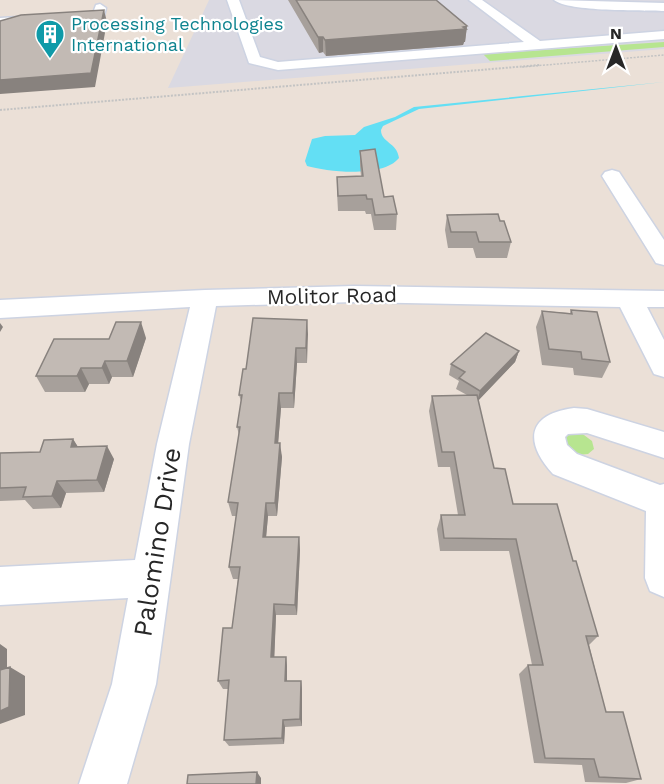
<svg xmlns="http://www.w3.org/2000/svg" width="664" height="784" viewBox="0 0 664 784" font-family="'Work Sans',sans-serif">
  <style>
    .industrial { fill: #dad9e2 }
    .green { fill: #b7e590 }
    .water { fill: #63dff4 }
    .lines { fill: none; stroke-linecap: round; stroke-linejoin: round }
    .minor-casing { stroke: #cdd3e2; stroke-width: 3 }
    .path-far1 { stroke: #c3c3c3; stroke-width: 1.5; stroke-dasharray: 2 1.5; stroke-linecap: butt }
    .path { stroke: #c3c3c3; stroke-width: 2; stroke-dasharray: 2 1.5; stroke-linecap: butt }
    .minor { fill: #fff; fill-rule: evenodd }
    .wall { fill: #a7a09b }
    .shaded-wall { fill: #88827e }
    .building { fill: #c2bab4; stroke: #88827e; stroke-width: 1.5 }
    .labels { text-anchor: middle; stroke-width: 4.5; stroke-linejoin: round; paint-order: stroke }
    .far-culture-label { font-size: 18px; fill: #0d838f; stroke: #fff; text-anchor: start }
    .street-label { font-size: 21px; fill: #272727; stroke: #fff }
    .near-street-label { font-size: 26px; fill: #272727; stroke: #fff }
  </style>
  <rect width="100%" height="100%" fill="#ebe0d7"/>
  <!-- industrial -->
  <path class="industrial" d="M 209,0 L 664,0 L 664,49 L 168,88 Z"/>
  <!-- green -->
  <path class="green" d="M 664,42 L 664,47 L 490,61 L 483,54 Z
    M 580,432 L 592,441 L 594,449 L 588,454 L 578,455 L 568,450 L 564,436 L 566,433 Z"/>
  <!-- water -->
  <path class="water" d="M 664,82 L 419,109 L 383,126 L 381,130 C 381,143 397,142 399,158 C 383,178 328,172 307,166 L 305,161 L 312,139 L 325,136 L 355,135 L 364,127 L 395,117 L 414,107 Z"/>
  <g class="lines">
    <!-- minor casing -->
    <g class="minor-casing">
      <path id="minor" d="M 227,0 L 239,0 L 260,57 L 278,62 L 524,42 L 469,0 L 482,0 L 540,41 L 664,31 L 664,39 L 278,70 L 249,63 Z
        M 554,0 L 664,3 L 664,11 C 642,10 569,12 554,0 Z
        M 100,4 L 106,8 L 104,16 L 98,20 L 0,26 L 0,18 L 93,13 L 96,5 Z
        M 612,170 L 619,172 L 664,240 L 664,265 L 656,263 L 602,176 L 605,172 Z
        M 354,286 L 664,291 L 664,307 L 647,307 L 664,340 L 664,377 L 654,374 L 620,307 L 354,302 L 216,306 L 189,444 L 156,684 L 127,784 L 79,784 L 112,684 L 128,598 L 0,605 L 0,567 L 135,560 L 157,444 L 190,307 L 0,318 L 0,300 L 205,290 Z
        M 574,408 L 587,409 L 664,432 L 664,458 L 587,433 L 568,434 L 565,437 L 567,445 L 577,454 L 660,485 L 664,484 L 664,597 L 650,591 L 645,578 L 646,511 L 553,474 C 523,441 528,414 574,408 Z"/>
    </g>
    <!-- path-far1 -->
    <path class="path-far1" d="M 522,67 L 664,55"/>
    <!-- path -->
    <path class="path" d="M 0,110 L 540,65"/>
    <!-- minor -->
    <use href="#minor" class="minor"/>
  </g>
  <!-- wall -->
  <path class="wall" d="M 288,0 L 436,0 L 467,26 L 465,42 L 464,42 L 463,45 L 326,56 L 323,52 L 319,53 Z
    M 360,151 L 384,197 L 397,214 L 396,230 L 374,230 L 371,214 L 366,214 L 365,211 L 338,211 L 337,192 L 337,177 L 361,176 L 360,166 Z
    M 447,215 L 500,221 L 511,242 L 507,258 L 476,258 L 473,248 L 448,248 L 445,230 Z
    M 571,310 L 610,362 L 602,378 L 574,375 L 573,368 L 542,365 L 536,327 L 542,311 L 570,313 Z
    M 307,320 L 307,363 L 297,363 L 294,408 L 281,408 L 278,443 L 282,457 L 277,516 L 268,516 L 266,537 L 299,537 L 300,550 L 297,615 L 276,615 L 274,657 L 286,657 L 287,666 L 287,681 L 301,681 L 302,689 L 302,726 L 285,727 L 284,744 L 229,746 L 224,740 L 229,689 L 223,689 L 218,681 L 232,628 L 238,579 L 233,579 L 229,567 L 236,516 L 232,516 L 228,502 L 239,435 L 237,427 L 241,401 L 239,395 L 246,369 Z
    M 146,338 L 133,377 L 112,377 L 109,384 L 89,384 L 85,392 L 45,392 L 36,376 L 109,339 Z
    M 519,351 L 515,362 L 478,400 L 494,468 L 513,504 L 573,561 L 598,636 L 589,645 L 606,712 L 641,779 L 626,783 L 585,782 L 582,765 L 534,763 L 519,674 L 528,665 L 532,665 L 509,551 L 440,551 L 437,529 L 441,515 L 458,515 L 450,467 L 438,467 L 429,411 L 432,396 L 467,395 L 456,389 L 459,381 L 449,375 L 451,364 Z
    M 73,439 L 78,447 L 114,459 L 104,492 L 66,493 L 61,508 L 33,509 L 25,500 L 0,501 L 0,453 L 40,452 Z"/>
  <!-- shaded-wall -->
  <path class="shaded-wall" d="M 104,10 L 107,22 L 95,87 L 0,94 L 0,80 Z
    M 467,26 L 465,42 L 464,42 L 463,45 L 326,56 L 325,40 Z
    M 318,37 L 323,37 L 323,52 L 319,53 Z
    M 307,320 L 308,334 L 307,363 L 306,348 Z
    M 141,322 L 146,338 L 133,377 L 127,361 Z
    M 0,323 L 3,327 L 0,332 Z
    M 296,348 L 297,363 L 294,408 L 293,393 Z
    M 519,351 L 515,362 L 477,402 L 480,391 Z
    M 105,361 L 112,377 L 109,384 L 102,368 Z
    M 81,368 L 89,384 L 85,392 L 77,376 Z
    M 279,393 L 281,408 L 277,457 L 275,443 Z
    M 73,439 L 81,452 L 71,447 Z
    M 280,443 L 282,457 L 277,516 L 275,503 Z
    M 107,446 L 114,459 L 104,492 L 97,480 Z
    M 57,481 L 66,493 L 61,508 L 52,496 Z
    M 266,503 L 268,516 L 265,549 L 263,537 Z
    M 299,537 L 300,550 L 297,615 L 295,605 Z
    M 274,604 L 276,615 L 274,666 L 271,657 Z
    M 0,644 L 7,649 L 7,683 L 0,679 Z
    M 286,657 L 287,666 L 287,690 L 285,681 Z
    M 10,667 L 25,676 L 25,715 L 0,724 L 0,711 Z
    M 301,681 L 302,689 L 302,726 L 300,719 Z
    M 283,720 L 285,727 L 284,744 L 282,738 Z
    M 257,772 L 261,778 L 261,784 L 256,784 Z"/>
  <!-- building -->
  <path class="building" d="M 296,0 L 436,0 L 467,26 L 463,27 L 466,29 L 325,40 L 323,37 L 318,37 Z
    M 104,10 L 91,73 L 0,80 L 0,21 L 21,15 Z
    M 375,149 L 384,197 L 393,196 L 397,214 L 375,215 L 372,199 L 367,199 L 366,195 L 338,196 L 337,177 L 363,176 L 360,151 Z
    M 498,214 L 500,221 L 504,221 L 511,242 L 479,242 L 476,232 L 451,232 L 447,215 Z
    M 571,310 L 597,312 L 610,362 L 582,359 L 581,352 L 549,349 L 542,311 L 572,314 Z
    M 253,318 L 307,320 L 306,348 L 296,348 L 293,393 L 279,393 L 275,443 L 280,443 L 275,503 L 266,503 L 263,537 L 299,537 L 295,605 L 274,604 L 271,657 L 286,657 L 285,681 L 301,681 L 300,719 L 283,720 L 282,738 L 224,740 L 229,680 L 218,681 L 223,628 L 232,628 L 240,567 L 229,567 L 238,503 L 228,502 L 240,427 L 237,427 L 242,395 L 239,395 L 243,369 L 246,369 Z
    M 116,322 L 141,322 L 127,361 L 105,361 L 102,368 L 81,368 L 77,376 L 36,376 L 54,339 L 109,339 Z
    M 486,333 L 519,351 L 480,391 L 459,378 L 465,372 L 451,364 Z
    M 477,395 L 494,468 L 505,469 L 513,504 L 557,504 L 573,561 L 576,561 L 598,636 L 586,636 L 606,712 L 623,712 L 641,779 L 599,777 L 594,759 L 545,758 L 528,665 L 543,665 L 516,539 L 444,538 L 441,515 L 465,515 L 454,452 L 442,452 L 432,396 Z
    M 73,439 L 71,447 L 107,446 L 97,480 L 57,481 L 52,496 L 23,497 L 26,487 L 0,488 L 0,453 L 40,452 L 44,440 Z
    M 10,667 L 9,707 L 0,711 L 0,670 Z
    M 257,772 L 256,784 L 187,784 L 188,775 Z"/>
  <!-- icons -->
  <defs>
    <g id="building-pin" transform="scale(1.5)"><path d="M0 17L-7.5 6A9.5 9.5 0 1 1 7.5 6Z" fill="#0f9aa8" stroke="#fff"/><path d="M-4-6H4V6H1V3H-1V6H-4ZM-2.5-4.3h1.7v1.8h-1.7ZM.8-4.3h1.7v1.8H.8ZM-2.5-1h1.7V.8h-1.7ZM.8-1h1.7V.8H.8Z" fill="#fff"/></g>
  </defs>
  <g fill-rule="evenodd">
    <use href="#building-pin" x="50" y="34"/>
  </g>
  <g class="labels">
    <!-- far-culture labels -->
    <g class="far-culture-label">
      <text x="71" y="30">Processing Technologies<tspan x="71" dy="21">International</tspan></text>
    </g>
    <!-- street labels -->
    <g class="street-label">
      <text transform="translate(332 296) rotate(-1)" y="7">Molitor Road</text>
    </g>
    <!-- near-street labels -->
    <g class="near-street-label">
      <text transform="translate(157 542) rotate(-81)" y="9">Palomino Drive</text>
    </g>
  </g>
  <!-- north arrow -->
  <g transform="translate(616 48)" stroke="#ffffff" stroke-width="4.5" paint-order="stroke">
  <path d="M0-4.5L10 22L0 15L-10 22Z" fill="#272727"/>
  <text y="-9" font-size="16" font-weight="bold" text-anchor="middle" fill="#272727">N</text>
  </g>
</svg>
